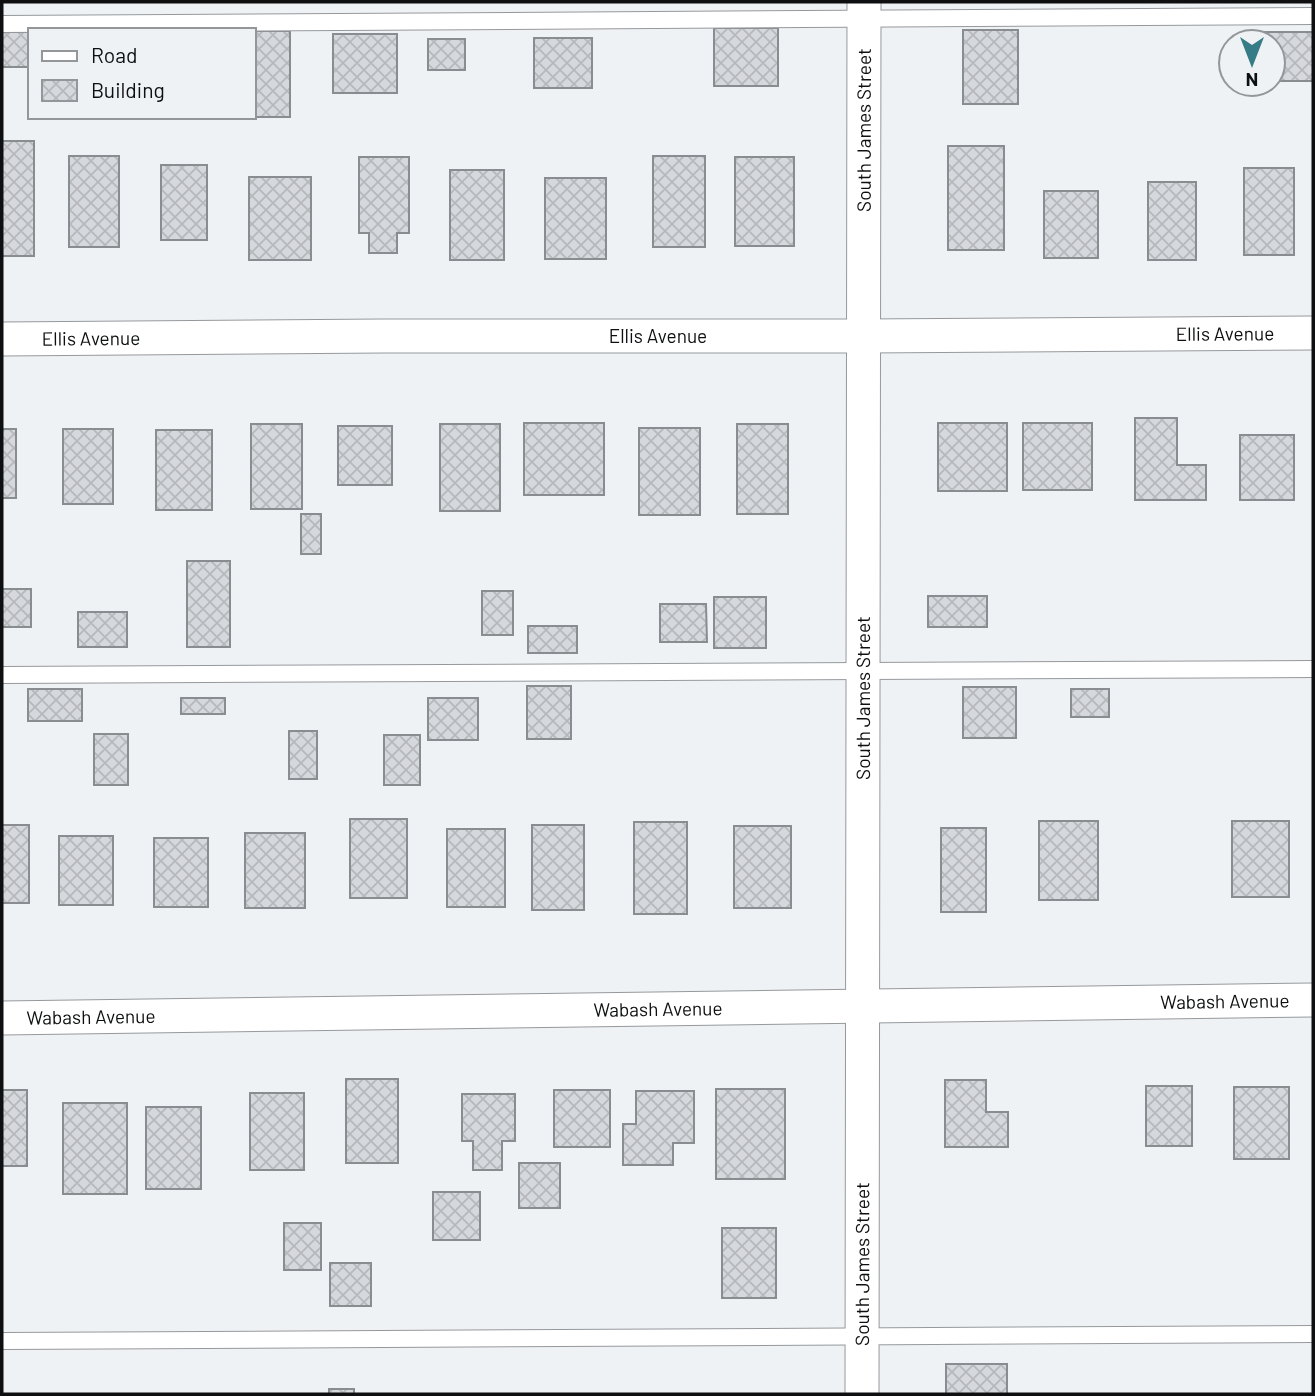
<svg xmlns="http://www.w3.org/2000/svg" width="1315" height="1396" viewBox="0 0 1315 1396" font-family="Barlow,sans-serif">
  <style>
    .building { fill: url(#building-cross-hatch); stroke: #8a8d90; stroke-width: 2 }
    .lines { fill: none; stroke-linecap: round; stroke-linejoin: round }
    .lane-casing { stroke: #96999c; stroke-width: 18 }
    .street-casing { stroke: #96999c; stroke-width: 35 }
    .lane { stroke: #fff; stroke-width: 16 }
    .street { stroke: #fff; stroke-width: 33 }
    .labels { text-anchor: middle; stroke-width: 5; stroke-linejoin: round; paint-order: stroke }
    .street-label { font-size: 19px; fill: #0e0f10; stroke: #eef2f5 }
  </style>
  <defs>
    <pattern id="building-cross-hatch" width="8" height="8" patternUnits="userSpaceOnUse" patternTransform="scale(1.75)"><rect width="8" height="8" fill="#d5d8dc"/><path d="M0 0l8 8M0 8l8-8" fill="none" stroke="#b6b8bc"/></pattern>
  </defs>
  <rect width="100%" height="100%" fill="#eef2f5"/>
  <!-- building -->
  <path class="building" d="M 714,28 L 778,28 L 778,86 L 714,86 Z
    M 963,30 L 1018,30 L 1018,104 L 963,104 Z
    M 254,31 L 290,31 L 290,117 L 254,117 Z
    M 2,32 L 30,32 L 30,67 L 2,67 Z
    M 1265,32 L 1313,32 L 1313,81 L 1273,81 L 1273,42 L 1265,42 Z
    M 333,34 L 397,34 L 397,93 L 333,93 Z
    M 534,38 L 592,38 L 592,88 L 534,88 Z
    M 428,39 L 465,39 L 465,70 L 428,70 Z
    M 2,141 L 34,141 L 34,256 L 2,256 Z
    M 948,146 L 1004,146 L 1004,250 L 948,250 Z
    M 69,156 L 119,156 L 119,247 L 69,247 Z
    M 653,156 L 705,156 L 705,247 L 653,247 Z
    M 359,157 L 409,157 L 409,233 L 397,233 L 397,253 L 369,253 L 369,233 L 359,233 Z
    M 735,157 L 794,157 L 794,246 L 735,246 Z
    M 161,165 L 207,165 L 207,240 L 161,240 Z
    M 1244,168 L 1294,168 L 1294,255 L 1244,255 Z
    M 450,170 L 504,170 L 504,260 L 450,260 Z
    M 249,177 L 311,177 L 311,260 L 249,260 Z
    M 545,178 L 606,178 L 606,259 L 545,259 Z
    M 1148,182 L 1196,182 L 1196,260 L 1148,260 Z
    M 1044,191 L 1098,191 L 1098,258 L 1044,258 Z
    M 1135,418 L 1177,418 L 1177,465 L 1206,465 L 1206,500 L 1135,500 Z
    M 524,423 L 604,423 L 604,495 L 524,495 Z
    M 938,423 L 1007,423 L 1007,491 L 938,491 Z
    M 1023,423 L 1092,423 L 1092,490 L 1023,490 Z
    M 251,424 L 302,424 L 302,509 L 251,509 Z
    M 440,424 L 500,424 L 500,511 L 440,511 Z
    M 737,424 L 788,424 L 788,514 L 737,514 Z
    M 338,426 L 392,426 L 392,485 L 338,485 Z
    M 639,428 L 700,428 L 700,515 L 639,515 Z
    M 2,429 L 16,429 L 16,498 L 2,498 Z
    M 63,429 L 113,429 L 113,504 L 63,504 Z
    M 156,430 L 212,430 L 212,510 L 156,510 Z
    M 1240,435 L 1294,435 L 1294,500 L 1240,500 Z
    M 301,514 L 321,514 L 321,554 L 301,554 Z
    M 187,561 L 230,561 L 230,647 L 187,647 Z
    M 2,589 L 31,589 L 31,627 L 2,627 Z
    M 482,591 L 513,591 L 513,635 L 482,635 Z
    M 928,596 L 987,596 L 987,627 L 928,627 Z
    M 714,597 L 766,597 L 766,648 L 714,648 Z
    M 660,604 L 706,604 L 707,642 L 660,642 Z
    M 78,612 L 127,612 L 127,647 L 78,647 Z
    M 528,626 L 577,626 L 577,653 L 528,653 Z
    M 527,686 L 571,686 L 571,739 L 527,739 Z
    M 963,687 L 1016,687 L 1016,738 L 963,738 Z
    M 28,689 L 82,689 L 82,721 L 28,721 Z
    M 1071,689 L 1109,689 L 1109,717 L 1071,717 Z
    M 181,698 L 225,698 L 225,714 L 181,714 Z
    M 428,698 L 478,698 L 478,740 L 428,740 Z
    M 289,731 L 317,731 L 317,779 L 289,779 Z
    M 94,734 L 128,734 L 128,785 L 94,785 Z
    M 384,735 L 420,735 L 420,785 L 384,785 Z
    M 350,819 L 407,819 L 407,898 L 350,898 Z
    M 1039,821 L 1098,821 L 1098,900 L 1039,900 Z
    M 1232,821 L 1289,821 L 1289,897 L 1232,897 Z
    M 634,822 L 687,822 L 687,914 L 634,914 Z
    M 2,825 L 29,825 L 29,903 L 2,903 Z
    M 532,825 L 584,825 L 584,910 L 532,910 Z
    M 734,826 L 791,826 L 791,908 L 734,908 Z
    M 941,828 L 986,828 L 986,912 L 941,912 Z
    M 447,829 L 505,829 L 505,907 L 447,907 Z
    M 245,833 L 305,833 L 305,908 L 245,908 Z
    M 59,836 L 113,836 L 113,905 L 59,905 Z
    M 154,838 L 208,838 L 208,907 L 154,907 Z
    M 346,1079 L 398,1079 L 398,1163 L 346,1163 Z
    M 945,1080 L 986,1080 L 986,1112 L 1008,1112 L 1008,1147 L 945,1147 Z
    M 1146,1086 L 1192,1086 L 1192,1146 L 1146,1146 Z
    M 1234,1087 L 1289,1087 L 1289,1159 L 1234,1159 Z
    M 716,1089 L 785,1089 L 785,1179 L 716,1179 Z
    M 2,1090 L 27,1090 L 27,1166 L 2,1166 Z
    M 554,1090 L 610,1090 L 610,1147 L 554,1147 Z
    M 636,1091 L 694,1091 L 694,1143 L 673,1143 L 673,1165 L 623,1165 L 623,1124 L 636,1124 Z
    M 250,1093 L 304,1093 L 304,1170 L 250,1170 Z
    M 462,1094 L 515,1094 L 515,1141 L 502,1141 L 502,1170 L 473,1170 L 473,1141 L 462,1141 Z
    M 63,1103 L 127,1103 L 127,1194 L 63,1194 Z
    M 146,1107 L 201,1107 L 201,1189 L 146,1189 Z
    M 519,1163 L 560,1163 L 560,1208 L 519,1208 Z
    M 433,1192 L 480,1192 L 480,1240 L 433,1240 Z
    M 284,1223 L 321,1223 L 321,1270 L 284,1270 Z
    M 722,1228 L 776,1228 L 776,1298 L 722,1298 Z
    M 330,1263 L 371,1263 L 371,1306 L 330,1306 Z
    M 946,1364 L 1007,1364 L 1007,1394 L 946,1394 Z
    M 329,1389 L 354,1389 L 354,1394 L 329,1394 Z"/>
  <g class="lines">
    <!-- lane casing -->
    <g class="lane-casing">
      <path id="lane" d="M 2,24 L 1313,16
        M 2,675 L 1313,669
        M 2,1341 L 1313,1334"/>
    </g>
    <!-- street casing -->
    <g class="street-casing">
      <g id="street">
        <path id="s1" d="M 2,339 L 383,336 L 864,336 L 1313,333"/>
        <path id="s2" d="M 2,1018 L 1313,1000"/>
        <path id="s3" d="M 862,1394 L 864,2"/>
      </g>
    </g>
    <!-- lane -->
    <use href="#lane" class="lane"/>
    <!-- street -->
    <use href="#street" class="street"/>
  </g>
  <g class="labels">
    <!-- street labels -->
    <g class="street-label">
      <text dy="7" stroke="none"><textPath href="#s3" startOffset="1264">South James Street</textPath></text>
      <text dy="7" stroke="none"><textPath href="#s1" startOffset="1223">Ellis Avenue</textPath></text>
      <text dy="7" stroke="none"><textPath href="#s1" startOffset="656">Ellis Avenue</textPath></text>
      <text dy="7" stroke="none"><textPath href="#s1" startOffset="89">Ellis Avenue</textPath></text>
      <text dy="7" stroke="none"><textPath href="#s3" startOffset="696">South James Street</textPath></text>
      <text dy="7" stroke="none"><textPath href="#s2" startOffset="1223">Wabash Avenue</textPath></text>
      <text dy="7" stroke="none"><textPath href="#s2" startOffset="656">Wabash Avenue</textPath></text>
      <text dy="7" stroke="none"><textPath href="#s2" startOffset="89">Wabash Avenue</textPath></text>
      <text dy="7" stroke="none"><textPath href="#s3" startOffset="130">South James Street</textPath></text>
    </g>
  </g>
  <!-- border -->
  <rect width="1315" height="1396" fill="none" stroke="#0e0f10" stroke-width="7"/>
  <!-- legend -->
  <rect x="28" y="28" width="228" height="91" fill="#eef2f5" stroke="#949799" stroke-width="2"/>
  <rect x="42" y="51" width="35" height="10" fill="#ffffff" stroke="#949799" stroke-width="2"/>
  <text x="91" y="63" font-size="21" fill="#0e0f10">Road</text>
  <rect x="42" y="80" width="35" height="21" fill="url(#building-cross-hatch)" stroke="#949799" stroke-width="2"/>
  <text x="91" y="98" font-size="21" fill="#0e0f10">Building</text>
  <!-- north arrow -->
  <g transform="translate(1252 63) rotate(180)"><circle r="33" fill="#eef2f5" stroke="#949799" stroke-width="2"/>
  <path d="M0-5L12 26L0 18L-12 26Z" fill="#357c86"/>
  <text y="-10" font-size="19" font-weight="bold" text-anchor="middle" fill="#0e0f10">N</text>
  </g>
</svg>
